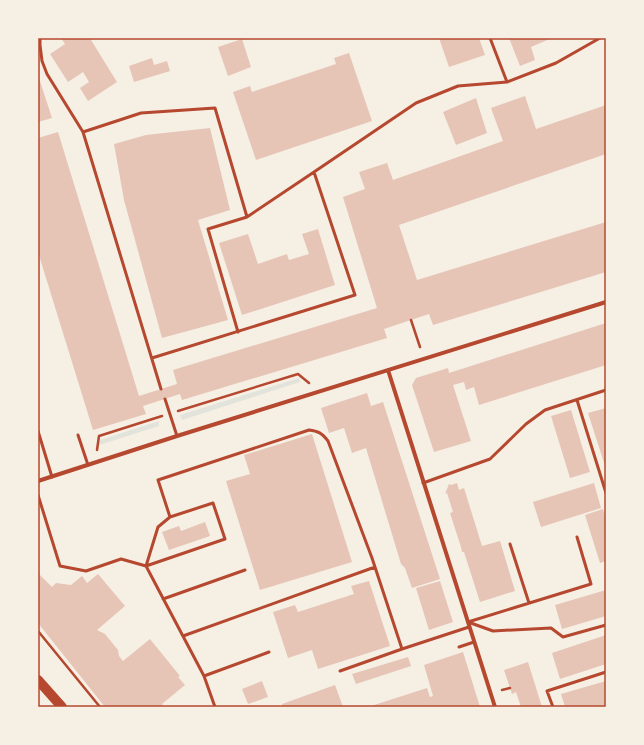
<svg xmlns="http://www.w3.org/2000/svg" width="644" height="745" viewBox="0 0 644 745" font-family="'PT Sans',sans-serif">
  <style>
    .green { fill: #e2e4dc }
    .building { fill: #e6c5b7 }
    .lines { fill: none; stroke-linecap: round; stroke-linejoin: round }
    .path { stroke: #b5482f; stroke-width: 2.5 }
    .service { stroke: #b5482f; stroke-width: 3 }
    .minor { stroke: #b5482f; stroke-width: 4 }
    .primary { stroke: #b5482f; stroke-width: 10 }
    .neatline { fill: none; stroke: #b5482f; stroke-width: 1.5 }
  </style>
  <rect width="100%" height="100%" fill="#f6efe4"/>
  <!-- green -->
  <path class="green" d="M 299,378 L 300,382 L 182,420 L 180,415 Z
    M 159,421 L 159,426 L 99,445 L 100,440 Z"/>
  <!-- building -->
  <path class="building" d="M 61,38 L 93,38 L 91,40 L 117,82 L 88,101 L 80,88 L 89,82 L 83,72 L 68,82 L 50,54 L 65,44 Z
    M 439,38 L 479,38 L 485,55 L 449,67 Z
    M 509,38 L 552,38 L 531,47 L 535,60 L 520,66 Z
    M 242,39 L 251,67 L 228,76 L 218,47 Z
    M 349,53 L 372,121 L 256,160 L 233,92 L 250,86 L 252,92 L 336,64 L 334,58 Z
    M 152,58 L 154,65 L 167,61 L 170,71 L 134,82 L 129,66 Z
    M 38,75 L 52,118 L 38,122 Z
    M 525,96 L 536,129 L 606,105 L 606,154 L 399,225 L 417,280 L 606,222 L 606,272 L 433,325 L 429,314 L 384,329 L 387,338 L 182,400 L 180,394 L 143,406 L 146,414 L 93,430 L 38,252 L 38,138 L 58,132 L 139,396 L 177,384 L 173,370 L 377,308 L 343,197 L 365,189 L 359,172 L 387,163 L 393,180 L 503,141 L 491,108 Z
    M 476,98 L 487,133 L 456,145 L 443,112 Z
    M 210,128 L 230,210 L 198,220 L 228,320 L 162,338 L 124,200 L 114,144 L 146,135 Z
    M 318,229 L 335,285 L 242,315 L 219,243 L 248,234 L 258,264 L 287,254 L 289,260 L 309,254 L 302,234 Z
    M 606,323 L 606,365 L 479,405 L 474,387 L 466,390 L 464,382 L 453,385 L 471,441 L 434,452 L 412,385 L 416,378 L 448,368 L 449,373 Z
    M 367,393 L 371,406 L 383,402 L 440,579 L 412,588 L 405,568 L 401,564 L 366,448 L 352,453 L 344,428 L 329,433 L 321,408 Z
    M 606,408 L 606,469 L 588,413 Z
    M 571,410 L 590,472 L 570,478 L 551,416 Z
    M 312,434 L 352,562 L 260,590 L 226,481 L 250,474 L 244,455 Z
    M 457,483 L 459,490 L 464,488 L 482,546 L 500,541 L 515,591 L 480,602 L 464,552 L 462,552 L 461,547 L 450,513 L 453,512 L 447,493 L 445,494 L 449,484 L 451,485 Z
    M 594,483 L 601,508 L 541,527 L 533,502 Z
    M 603,509 L 606,520 L 606,561 L 600,563 L 585,515 Z
    M 205,522 L 210,536 L 169,550 L 162,532 L 179,526 L 181,531 Z
    M 38,573 L 52,587 L 56,583 L 71,585 L 82,576 L 87,583 L 98,574 L 125,606 L 97,630 L 105,634 L 118,650 L 119,656 L 123,661 L 150,639 L 180,676 L 178,677 L 185,685 L 162,704 L 164,707 L 105,707 L 38,623 Z
    M 369,581 L 390,646 L 318,669 L 312,650 L 288,658 L 273,612 L 295,605 L 298,612 L 354,594 L 351,586 Z
    M 440,581 L 453,622 L 429,630 L 416,588 Z
    M 606,590 L 606,616 L 562,629 L 555,605 Z
    M 606,635 L 606,664 L 560,679 L 552,653 Z
    M 463,652 L 480,707 L 368,707 L 427,688 L 430,697 L 433,696 L 424,665 Z
    M 408,657 L 411,666 L 356,684 L 352,674 Z
    M 528,662 L 542,707 L 521,707 L 516,692 L 512,694 L 504,670 Z
    M 262,681 L 268,697 L 248,704 L 242,689 Z
    M 606,681 L 606,707 L 565,707 L 561,694 Z
    M 335,685 L 343,707 L 283,707 L 282,704 Z"/>
  <g class="lines">
    <!-- path -->
    <path class="path" d="M 411,320 L 420,347
      M 178,411 L 298,374 L 309,383
      M 97,450 L 99,436 L 162,416
      M 38,631 L 100,707
      M 502,690 L 510,688"/>
    <!-- service -->
    <path class="service" d="M 40,38 L 40,45 L 42,61 L 47,74 L 83,132 L 161,389
      M 490,38 L 507,82
      M 83,132 L 141,113 L 215,108 L 247,217
      M 238,332 L 208,229 L 247,217 L 314,172
      M 152,358 L 355,295 L 314,172 L 416,103 L 458,86 L 507,82 L 556,63 L 600,38
      M 165,399 L 177,436
      M 577,400 L 606,493
      M 38,431 L 52,477
      M 78,435 L 88,465
      M 423,483 L 490,459 L 526,424 L 545,410 L 606,390
      M 38,495 L 60,566 L 86,571 L 121,559 L 146,566 L 204,676 L 215,707
      M 510,544 L 529,603
      M 146,566 L 158,527 L 170,517 L 158,480 L 309,430 C 318,431 322,433 328,441 L 372,558 L 402,649
      M 146,566 L 225,539 L 213,503 L 170,517
      M 163,599 L 245,570
      M 468,622 L 591,584 L 577,537
      M 468,622 L 493,631 L 551,628 L 563,637 L 606,625
      M 183,636 L 375,567
      M 459,647 L 474,642
      M 340,671 L 402,649 L 469,627
      M 204,676 L 269,652
      M 553,707 L 547,691 L 606,672"/>
    <!-- minor -->
    <path class="minor" d="M 388,370 L 495,707
      M 38,481 L 177,436 L 606,302"/>
    <!-- primary -->
    <path class="primary" d="M 38,680 L 62,707"/>
  </g>
  <!-- border -->
  <rect width="644" height="745" fill="none" stroke="#f6efe4" stroke-width="78"/>
  <rect x="39" y="39" width="566" height="667" class="neatline"/>
</svg>
